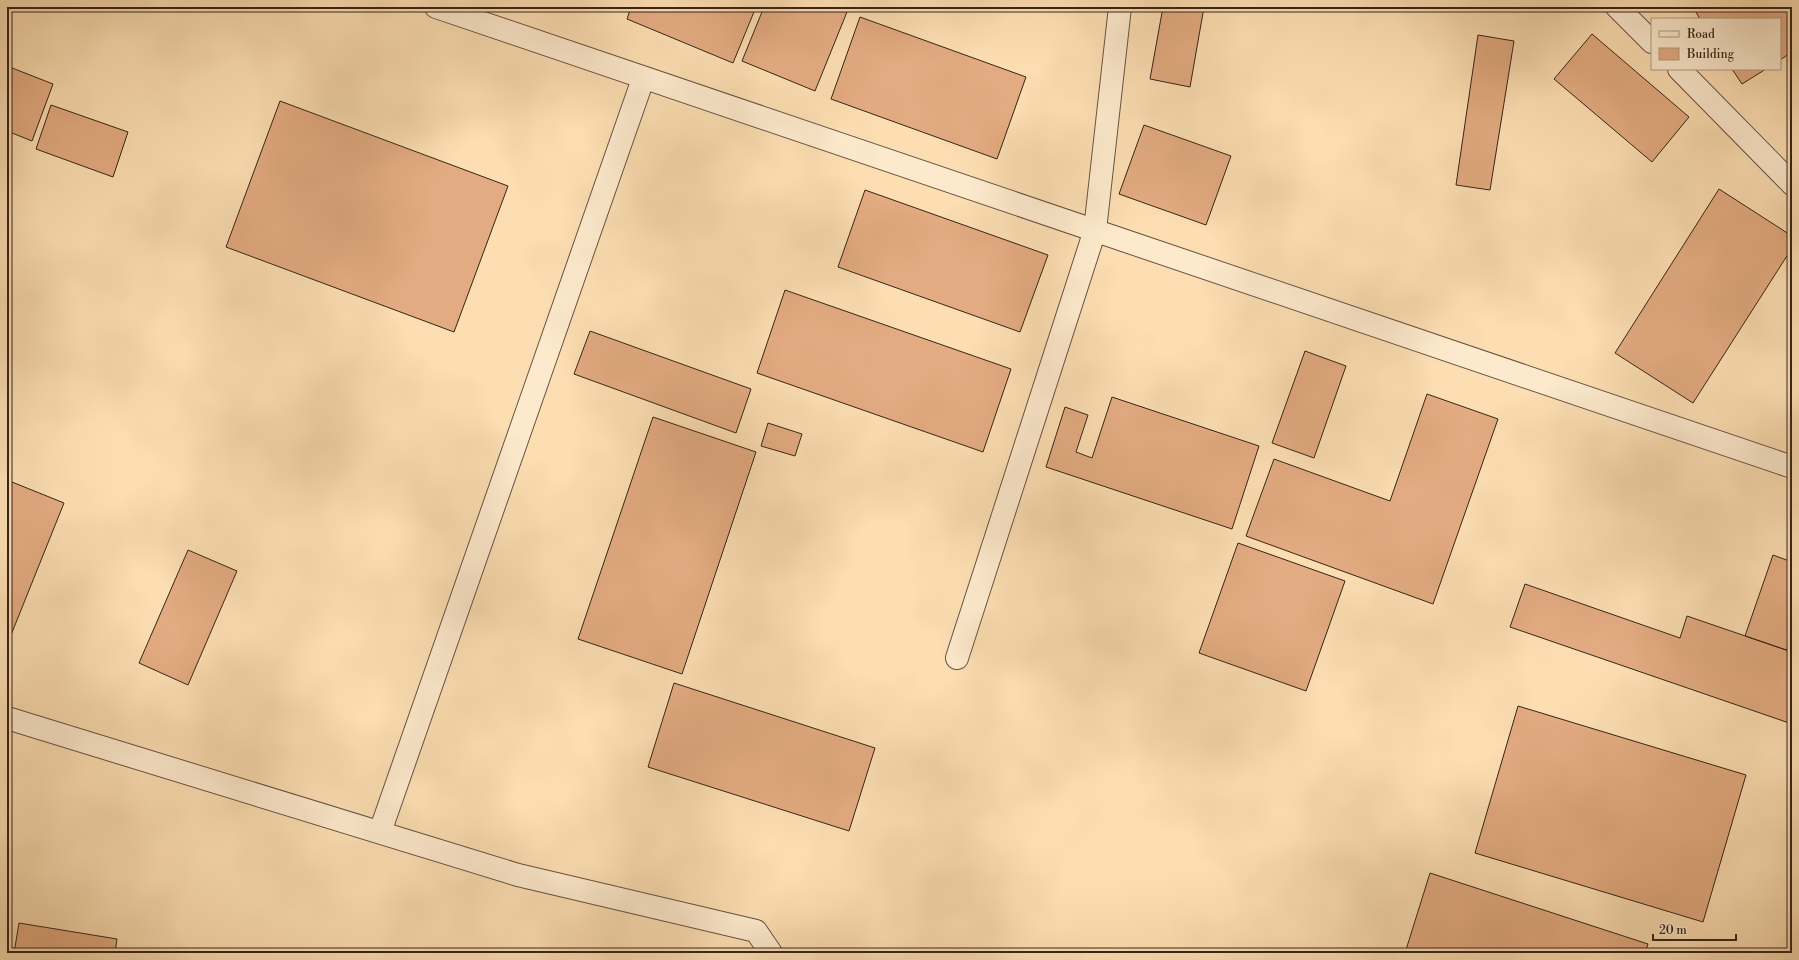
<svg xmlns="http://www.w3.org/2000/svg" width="1799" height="960" viewBox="0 0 1799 960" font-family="'Libre Bodoni',serif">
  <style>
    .building { fill: #e3ab81; stroke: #36241a }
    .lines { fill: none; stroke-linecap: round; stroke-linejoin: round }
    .minor-casing { stroke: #685240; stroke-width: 24 }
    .tertiary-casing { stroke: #685240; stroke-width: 24 }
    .minor { stroke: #fdeacd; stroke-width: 22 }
    .tertiary { stroke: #fdeacd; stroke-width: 22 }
  </style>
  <rect width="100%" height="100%" fill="#fcdeb2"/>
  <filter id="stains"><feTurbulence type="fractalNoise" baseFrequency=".005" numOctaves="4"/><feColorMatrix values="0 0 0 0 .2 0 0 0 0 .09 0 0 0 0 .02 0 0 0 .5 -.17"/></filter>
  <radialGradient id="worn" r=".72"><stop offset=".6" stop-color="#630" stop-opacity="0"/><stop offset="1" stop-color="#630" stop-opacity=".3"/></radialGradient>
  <!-- building -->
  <path class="building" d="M 631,7 L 756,7 L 733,63 L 627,19 Z
    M 764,7 L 849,7 L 815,91 L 742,61 Z
    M 1163,7 L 1204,7 L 1190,87 L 1150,79 Z
    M 1693,7 L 1792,7 L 1792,52 L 1780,60 L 1780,19 L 1700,19 Z
    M 860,17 L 1026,77 L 997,159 L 831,99 Z
    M 1592,34 L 1689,117 L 1652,162 L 1554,79 Z
    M 1478,35 L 1514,41 L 1490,190 L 1456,185 Z
    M 7,66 L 53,84 L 32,141 L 7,131 Z
    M 1732,69 L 1766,69 L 1742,84 Z
    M 280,101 L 508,186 L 454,332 L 226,247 Z
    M 51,105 L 128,132 L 113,177 L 36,149 Z
    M 1144,125 L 1231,156 L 1206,225 L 1119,194 Z
    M 1719,189 L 1792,236 L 1792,248 L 1693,403 L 1615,353 Z
    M 865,190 L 1048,255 L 1020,332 L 838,267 Z
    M 785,290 L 1011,369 L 983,452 L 757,373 Z
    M 590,331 L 751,389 L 736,433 L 574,374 Z
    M 1305,351 L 1346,366 L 1314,458 L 1272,443 Z
    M 1427,394 L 1498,419 L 1433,604 L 1246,536 L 1274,459 L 1390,501 Z
    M 1112,397 L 1259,446 L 1232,529 L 1046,467 L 1065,407 L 1088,415 L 1076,452 L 1092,458 Z
    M 653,417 L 756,452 L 682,674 L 578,639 Z
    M 768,423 L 802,434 L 795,456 L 761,446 Z
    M 7,480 L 64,503 L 7,645 Z
    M 1238,543 L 1345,581 L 1306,691 L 1199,653 Z
    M 188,550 L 237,571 L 188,685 L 139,663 Z
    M 1773,555 L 1792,562 L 1792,652 L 1745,636 Z
    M 1525,584 L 1680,638 L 1687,616 L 1792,652 L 1792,724 L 1510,627 Z
    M 674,683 L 875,748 L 849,831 L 648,767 Z
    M 1518,706 L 1746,775 L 1703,922 L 1475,853 Z
    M 1430,873 L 1648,944 L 1645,953 L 1405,953 Z
    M 19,923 L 117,939 L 115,953 L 14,953 Z"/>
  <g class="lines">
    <!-- minor casing -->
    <g class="minor-casing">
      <path id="minor" d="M 436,7 L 1792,467
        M 957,658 L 1095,230 L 1120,7
        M 7,718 L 518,875 L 756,931 L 771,953
        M 380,832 L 643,79"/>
    </g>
    <!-- tertiary casing -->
    <g class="tertiary-casing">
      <path id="tertiary" d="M 1617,7 L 1652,42
        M 1679,69 L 1792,184"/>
    </g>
    <!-- minor -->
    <use href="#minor" class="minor"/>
    <!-- tertiary -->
    <use href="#tertiary" class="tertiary"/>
  </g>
  <!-- margin -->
  <rect width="1799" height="960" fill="none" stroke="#fcdeb2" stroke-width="24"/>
  <rect x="8" y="8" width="1783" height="944" fill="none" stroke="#36241a" stroke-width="2"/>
  <rect x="12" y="12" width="1775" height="936" fill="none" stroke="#36241a"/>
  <!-- legend -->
  <rect x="1651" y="18" width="130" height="52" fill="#fdeacd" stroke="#ad9b85"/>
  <rect x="1659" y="31" width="20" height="6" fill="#fdeacd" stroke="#ad9b85"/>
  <text x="1687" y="38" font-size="12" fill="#36241a">Road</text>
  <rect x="1659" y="48" width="20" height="12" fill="#e3ab81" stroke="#ad9b85"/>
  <text x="1687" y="58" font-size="12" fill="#36241a">Building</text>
  <!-- scale -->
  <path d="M1653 934v6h83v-6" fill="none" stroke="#36241a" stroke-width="2"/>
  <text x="1659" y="934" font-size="12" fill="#36241a" stroke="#fdeacd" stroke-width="3" paint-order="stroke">20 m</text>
  <rect width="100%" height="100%" filter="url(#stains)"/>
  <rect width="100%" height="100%" fill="url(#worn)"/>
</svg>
